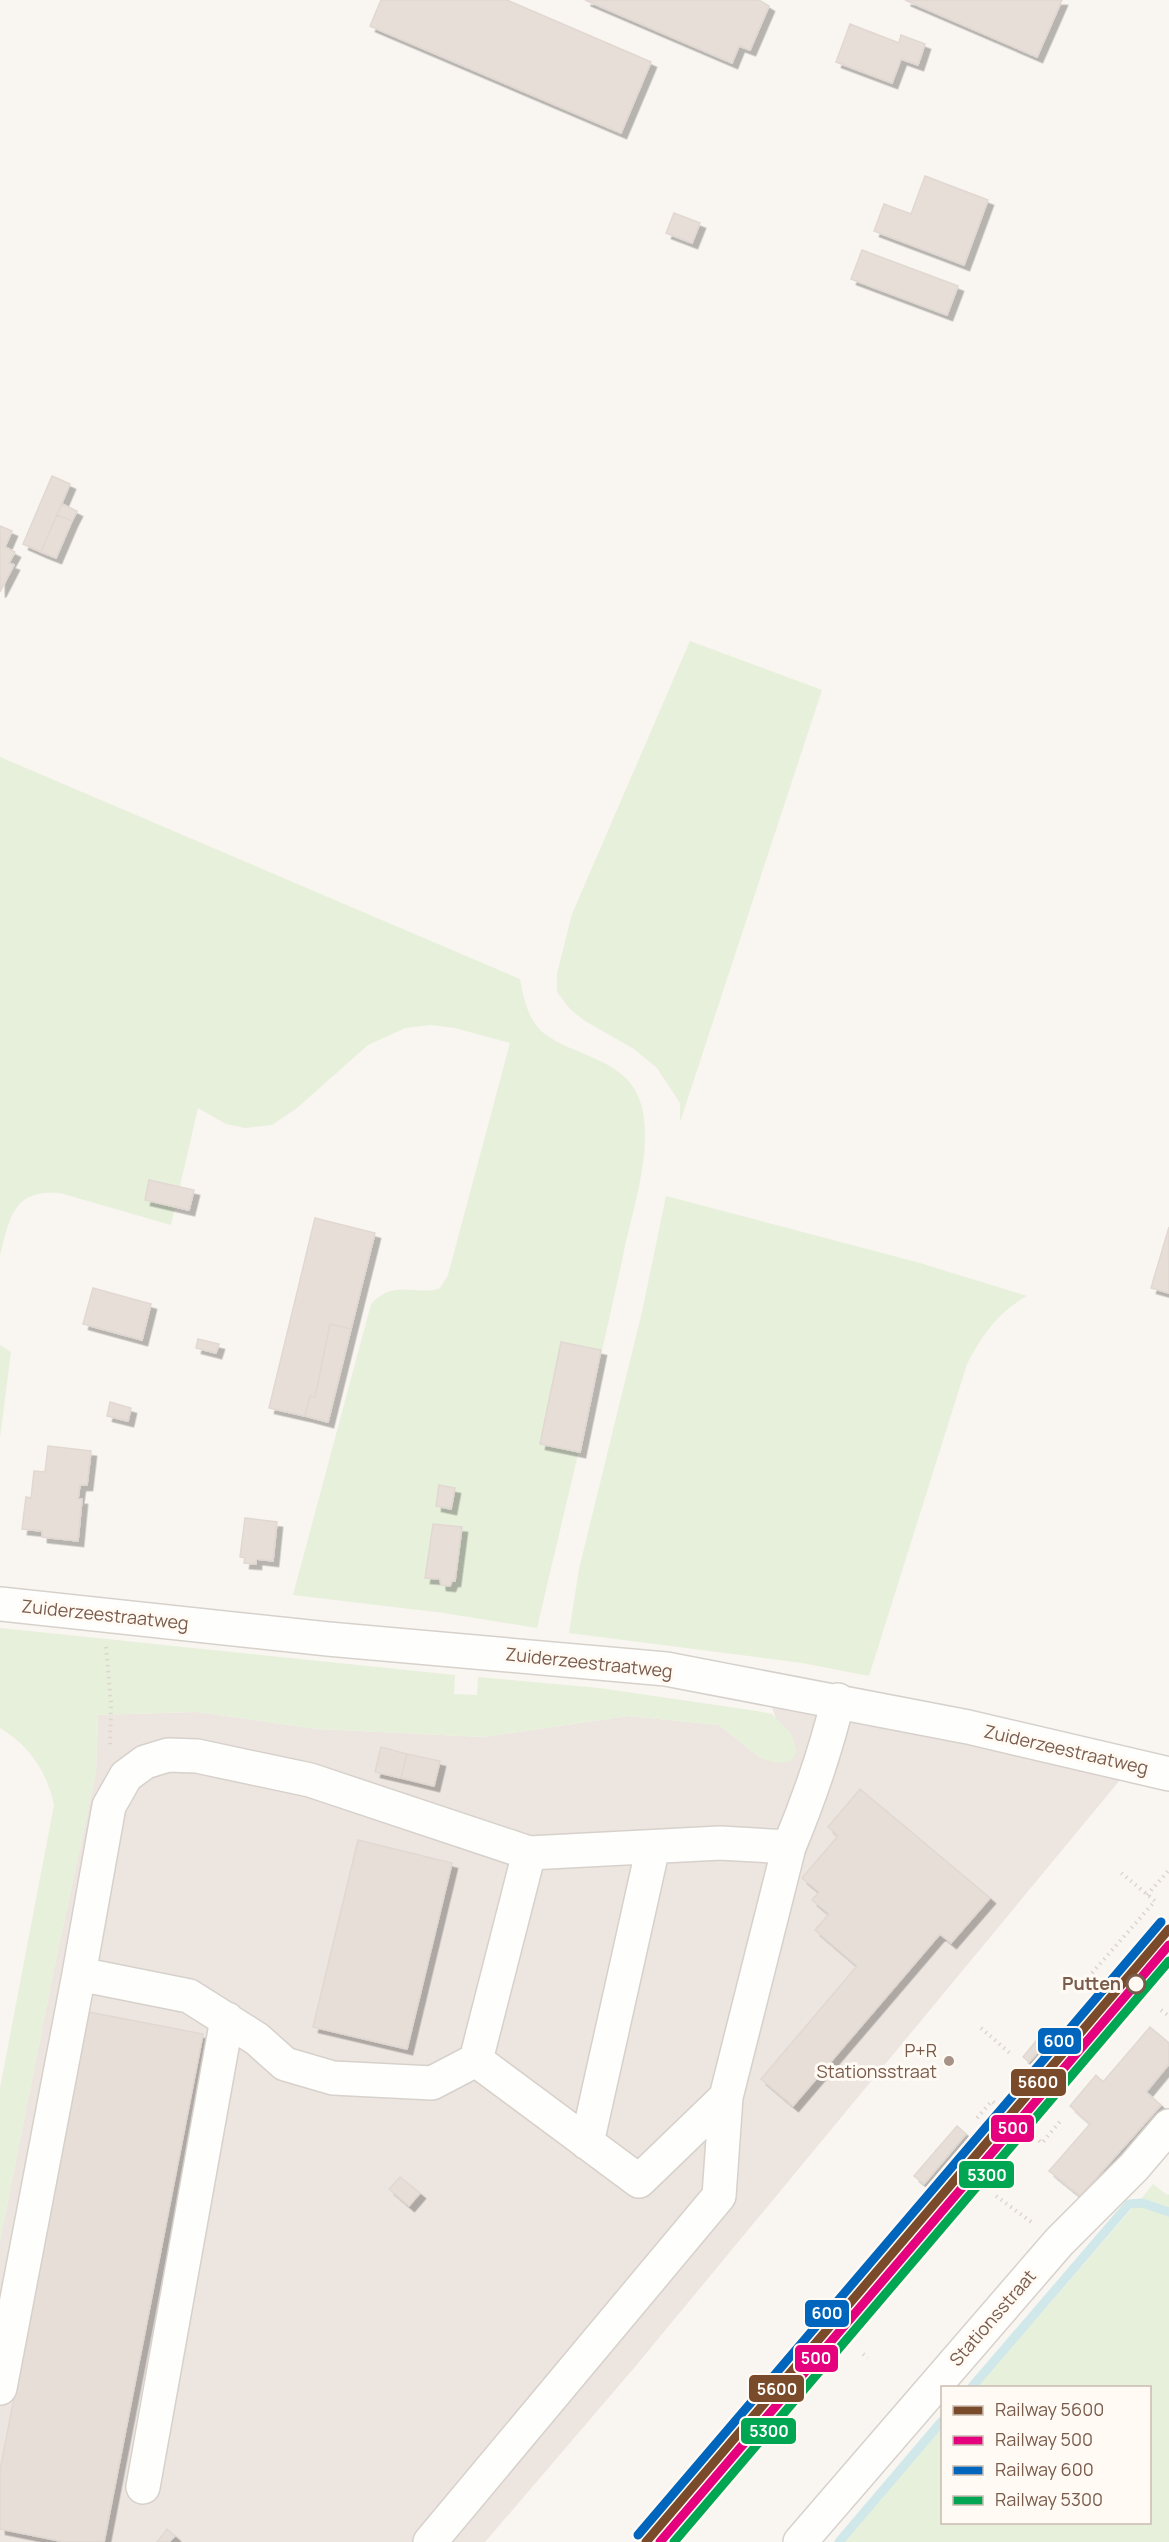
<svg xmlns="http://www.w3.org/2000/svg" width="1169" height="2542" viewBox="0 0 1169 2542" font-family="Manrope,sans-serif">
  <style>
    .industrial { fill: #ede5e0 }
    .green { fill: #e7f0db }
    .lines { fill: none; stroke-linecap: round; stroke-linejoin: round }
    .stream { stroke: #d0e8ea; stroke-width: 9 }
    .building { fill: #e6ded7; stroke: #e2d8d2; stroke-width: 1.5; filter: url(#shadow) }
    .minor-casing { stroke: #d7d1cb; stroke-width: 36 }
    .path { stroke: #dcd5d0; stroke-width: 4; stroke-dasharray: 1.5 4.5; stroke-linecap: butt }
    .minor { stroke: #fefefd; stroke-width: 33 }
    .rail-1-casing { stroke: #fffaf3; stroke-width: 14 }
    .rail-2-casing { stroke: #fffaf3; stroke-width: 14 }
    .rail-3-casing { stroke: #fffaf3; stroke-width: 14 }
    .rail-4-casing { stroke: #fffaf3; stroke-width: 14 }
    .rail-1 { stroke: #7a4b2a; stroke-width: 9 }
    .rail-2 { stroke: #e5007d; stroke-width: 9 }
    .rail-3 { stroke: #0065bd; stroke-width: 9 }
    .rail-4 { stroke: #00a651; stroke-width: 9 }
    .stop-dot { fill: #fffaf3; stroke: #7a5c4d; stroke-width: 3 }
    .poi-dot { fill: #a69286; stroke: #fffaf3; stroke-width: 2 }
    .labels { text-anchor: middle; stroke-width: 6; stroke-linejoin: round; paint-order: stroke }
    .street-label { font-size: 18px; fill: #7a5c4d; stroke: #fffaf3 }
    .stop-label { font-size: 18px; font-weight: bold; fill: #7a5c4d; stroke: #fffaf3; text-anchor: end }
    .poi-label { font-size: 18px; fill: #7a5c4d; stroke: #fffaf3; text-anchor: end }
    .line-badge { stroke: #fffaf3; stroke-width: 2 }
    .badge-label { font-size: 16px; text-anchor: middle; font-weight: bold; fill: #fff }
  </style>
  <defs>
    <filter id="shadow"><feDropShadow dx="5.5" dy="5.5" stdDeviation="0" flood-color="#0004"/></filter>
  </defs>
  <rect width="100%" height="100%" fill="#f9f5f0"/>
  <!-- industrial -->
  <path class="industrial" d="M 771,1704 L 906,1731 L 1120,1780 L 634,2368 L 485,2542 L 0,2542 L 0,2241 L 53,1974 L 96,1773 L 98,1715 L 197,1712 L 317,1729 L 483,1737 L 628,1716 L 719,1725 L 760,1758 L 776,1719 Z"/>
  <!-- green -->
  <path class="green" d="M 690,641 L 822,690 L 680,1122 L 680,1103 L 657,1068 L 634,1049 L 585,1021 L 570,1009 L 557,992 L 557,974 L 572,914 Z
    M 0,757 L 520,979 C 523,998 529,1023 546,1035 C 579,1058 629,1060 641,1104 C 654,1149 632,1211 623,1256 C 596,1381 566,1504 537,1628 L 444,1613 L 293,1595 L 371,1304 C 391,1282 409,1293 434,1290 L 440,1288 L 448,1275 L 510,1043 L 455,1028 L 430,1025 L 405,1028 L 368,1045 L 297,1108 L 272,1125 L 245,1128 L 226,1124 L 198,1108 L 171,1225 L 60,1193 C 12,1189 10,1218 0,1255 Z
    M 666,1196 L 920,1263 L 1027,1296 C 998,1312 982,1335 967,1364 L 869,1676 L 802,1663 L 569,1633 L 579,1569 L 642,1312 Z
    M 0,1345 L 11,1352 L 0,1438 Z
    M 0,1628 L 455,1675 L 454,1694 L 477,1695 L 478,1677 L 599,1688 L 757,1711 L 772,1714 L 791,1733 L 797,1752 L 791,1761 L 776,1763 L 760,1758 L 719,1725 L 628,1716 L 483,1737 L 317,1729 L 197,1712 L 98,1715 L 96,1773 L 53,1974 L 0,2241 L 0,2088 L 54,1805 C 47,1772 30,1746 0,1728 Z
    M 1153,2184 L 1167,2195 L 1169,2194 L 1169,2213 L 1138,2203 Z
    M 1135,2205 L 1169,2216 L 1169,2542 L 844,2542 L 942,2427 L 942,2522 L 1150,2522 L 1150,2388 L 977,2387 Z"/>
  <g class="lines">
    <!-- stream -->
    <path class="stream" d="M 971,2388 L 1129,2204 L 1142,2203 L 1169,2212
      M 839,2542 L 942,2421"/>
  </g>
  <!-- building -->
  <path class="building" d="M 381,0 L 507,0 L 651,62 L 621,133 L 370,26 Z
    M 585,0 L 759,0 L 769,6 L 750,50 L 739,46 L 732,63 Z
    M 905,0 L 1062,0 L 1037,57 Z
    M 850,24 L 899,43 L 901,35 L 925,44 L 918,65 L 901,59 L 892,83 L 836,62 Z
    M 925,176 L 988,200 L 964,265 L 874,231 L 884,204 L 911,214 Z
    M 674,213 L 700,223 L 692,243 L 666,233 Z
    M 862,250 L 958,286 L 947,315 L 851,279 Z
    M 52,476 L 70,484 L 41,552 L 23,544 Z
    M 62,504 L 77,511 L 72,521 L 57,515 Z
    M 57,515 L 72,521 L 56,558 L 41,552 Z
    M 0,526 L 12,531 L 5,547 L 15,552 L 9,563 L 14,565 L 0,592 Z
    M 149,1180 L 194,1190 L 189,1210 L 145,1200 Z
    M 315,1218 L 375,1233 L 351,1329 L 330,1324 L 315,1397 L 310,1396 L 305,1416 L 269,1408 Z
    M 1169,1227 L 1169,1293 L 1151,1288 Z
    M 93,1288 L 151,1304 L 142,1340 L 83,1324 Z
    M 330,1324 L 351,1329 L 328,1422 L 305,1416 L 310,1396 L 315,1397 Z
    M 198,1339 L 219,1344 L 216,1353 L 196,1348 Z
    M 561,1342 L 601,1350 L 580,1452 L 540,1444 Z
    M 110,1402 L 131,1408 L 128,1421 L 107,1416 Z
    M 48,1446 L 91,1451 L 87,1485 L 80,1485 L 78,1499 L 82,1499 L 78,1541 L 42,1537 L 42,1531 L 22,1529 L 26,1497 L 31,1498 L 34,1471 L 45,1472 Z
    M 439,1485 L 455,1488 L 451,1509 L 436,1506 Z
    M 245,1518 L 277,1522 L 273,1561 L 256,1559 L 256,1564 L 244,1563 L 245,1558 L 240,1557 Z
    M 433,1524 L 462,1527 L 455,1581 L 452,1581 L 450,1586 L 441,1585 L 440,1579 L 425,1578 Z
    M 381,1747 L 407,1754 L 401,1778 L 375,1772 Z
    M 407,1754 L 440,1761 L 434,1786 L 401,1778 Z
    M 860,1789 L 990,1898 L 951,1943 L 940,1934 L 793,2106 L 761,2079 L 857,1966 L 815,1930 L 829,1914 L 812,1900 L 819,1892 L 802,1878 L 838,1836 L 828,1827 Z
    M 358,1840 L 452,1863 L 407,2049 L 313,2027 Z
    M 89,2012 L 203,2034 L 104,2542 L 65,2542 L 0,2529 L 0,2470 Z
    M 1150,2027 L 1169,2043 L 1169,2064 L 1146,2092 L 1161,2105 L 1080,2196 L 1049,2171 L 1090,2124 L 1070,2106 L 1096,2075 L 1103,2082 Z
    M 1044,2031 L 1051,2037 L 1029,2062 L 1023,2057 Z
    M 957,2126 L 966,2134 L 924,2184 L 914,2176 Z
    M 400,2177 L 420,2193 L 409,2206 L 389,2189 Z
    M 167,2529 L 175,2536 L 169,2542 L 157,2542 Z"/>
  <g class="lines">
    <!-- minor casing -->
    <g class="minor-casing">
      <path id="minor" d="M 0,1604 L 328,1639 L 666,1669 L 968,1727 L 1169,1774
        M 789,1847 L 726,2097 L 639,2181 L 476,2060 L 529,1853 L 720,1843 L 789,1847 C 809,1799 826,1750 838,1700
        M 476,2060 L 432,2083 L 333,2078 L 285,2064 L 257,2039 L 189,1996 L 79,1974 L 109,1806 L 126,1776 L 145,1762 L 168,1755 L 197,1756 L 310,1780 L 529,1853
        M 587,2143 L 653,1847
        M 0,2388 L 79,1974
        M 143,2487 L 227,2019
        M 430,2542 L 719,2196 L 726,2097
        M 800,2542 L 1059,2242 L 1134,2167 L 1169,2126"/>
    </g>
    <!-- path -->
    <path class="path" d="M 106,1647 L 111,1703 L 110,1747
      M 1147,1895 L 1169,1870
      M 1092,1973 L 1155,1901 L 1119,1871
      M 1161,2010 L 1169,2016
      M 981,2028 L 1012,2055
      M 977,2118 L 992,2101 L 1042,2143 L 1062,2119
      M 996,2196 L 1034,2224
      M 863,2354 L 868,2358"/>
    <!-- minor -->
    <use href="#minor" class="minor"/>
    <!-- rail-1 casing -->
    <g class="rail-1-casing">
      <path id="rail-1" d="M 646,2542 L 1169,1929"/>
    </g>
    <!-- rail-2 casing -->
    <g class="rail-2-casing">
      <path id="rail-2" d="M 660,2542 L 1169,1945"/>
    </g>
    <!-- rail-3 casing -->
    <g class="rail-3-casing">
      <path id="rail-3" d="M 638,2535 L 1161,1922"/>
    </g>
    <!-- rail-4 casing -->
    <g class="rail-4-casing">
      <path id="rail-4" d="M 674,2542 L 1169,1961"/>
    </g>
    <!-- rail-1 -->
    <use href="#rail-1" class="rail-1"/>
    <!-- rail-2 -->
    <use href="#rail-2" class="rail-2"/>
    <!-- rail-3 -->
    <use href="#rail-3" class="rail-3"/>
    <!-- rail-4 -->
    <use href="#rail-4" class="rail-4"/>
  </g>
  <!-- markers -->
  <circle class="stop-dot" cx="1136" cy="1984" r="9"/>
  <circle class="poi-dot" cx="949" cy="2061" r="6"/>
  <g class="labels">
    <!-- street labels -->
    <g class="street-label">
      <text transform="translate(105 1615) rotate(6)" y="6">Zuiderzeestraatweg</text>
      <text transform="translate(589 1663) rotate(6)" y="6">Zuiderzeestraatweg</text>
      <text transform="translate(1066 1750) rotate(13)" y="6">Zuiderzeestraatweg</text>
      <text transform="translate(993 2318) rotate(-49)" y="6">Stationsstraat</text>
    </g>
    <!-- stop labels -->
    <g class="stop-label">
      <text x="1121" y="1990">Putten</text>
    </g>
    <!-- poi labels -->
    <g class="poi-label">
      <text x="937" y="2057">P+R<tspan x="937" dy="21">Stationsstraat</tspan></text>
    </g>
  </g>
  <g class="line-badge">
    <rect x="1037" y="2027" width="45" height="28" rx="6" fill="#0065bd"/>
    <rect x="1010" y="2068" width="57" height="29" rx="6" fill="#7a4b2a"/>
    <rect x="990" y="2114" width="45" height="29" rx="6" fill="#e5007d"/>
    <rect x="958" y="2160" width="57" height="29" rx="6" fill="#00a651"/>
    <rect x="804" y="2299" width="46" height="29" rx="6" fill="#0065bd"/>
    <rect x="794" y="2344" width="45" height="29" rx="6" fill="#e5007d"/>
    <rect x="748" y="2374" width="57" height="29" rx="6" fill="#7a4b2a"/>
    <rect x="740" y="2417" width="57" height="28" rx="6" fill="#00a651"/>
  </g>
  <g class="badge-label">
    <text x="1059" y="2047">600</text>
    <text x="1038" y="2088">5600</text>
    <text x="1013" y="2134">500</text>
    <text x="987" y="2181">5300</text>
    <text x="827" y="2319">600</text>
    <text x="816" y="2364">500</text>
    <text x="777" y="2395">5600</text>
    <text x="769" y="2437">5300</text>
  </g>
  <!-- legend -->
  <rect x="941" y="2386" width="210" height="138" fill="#fffaf3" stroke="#cabbb1" stroke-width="1.5"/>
  <rect x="953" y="2406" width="30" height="9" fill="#7a4b2a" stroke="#cabbb1" stroke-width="1.5"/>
  <text x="995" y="2416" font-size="18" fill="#7a5c4d">Railway 5600</text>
  <rect x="953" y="2436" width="30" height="9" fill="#e5007d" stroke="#cabbb1" stroke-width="1.5"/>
  <text x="995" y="2446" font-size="18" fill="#7a5c4d">Railway 500</text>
  <rect x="953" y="2466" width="30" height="9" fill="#0065bd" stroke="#cabbb1" stroke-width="1.5"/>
  <text x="995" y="2476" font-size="18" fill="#7a5c4d">Railway 600</text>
  <rect x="953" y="2496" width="30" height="9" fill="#00a651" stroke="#cabbb1" stroke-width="1.5"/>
  <text x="995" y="2506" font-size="18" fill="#7a5c4d">Railway 5300</text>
</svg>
